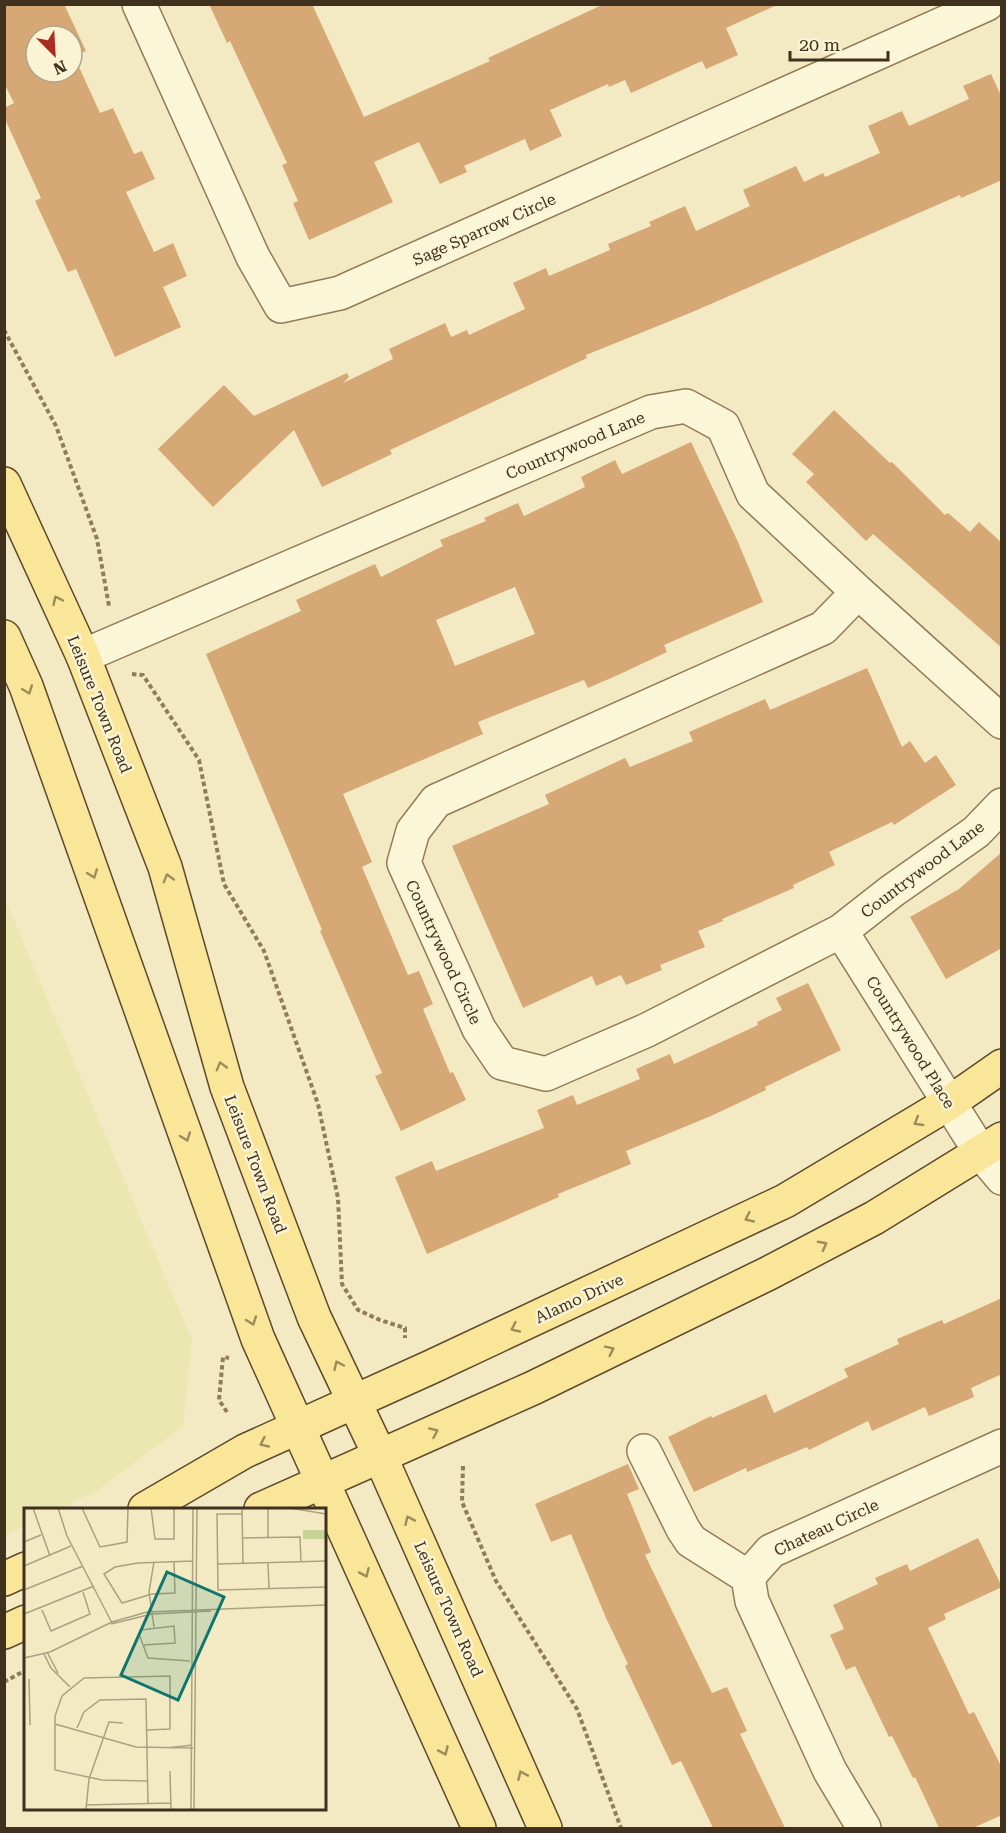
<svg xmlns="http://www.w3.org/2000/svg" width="1006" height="1833" viewBox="0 0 1006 1833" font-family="'Roboto Serif',serif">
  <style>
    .farmland { fill: #eae7b0 }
    .building { fill: #d6a875; fill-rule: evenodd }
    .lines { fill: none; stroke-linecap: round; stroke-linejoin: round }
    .minor-casing { stroke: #917c57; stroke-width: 36 }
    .major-casing { stroke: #5e492c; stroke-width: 36 }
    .path { stroke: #917c57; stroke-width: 4; stroke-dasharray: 4.5 3; stroke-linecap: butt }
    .minor { stroke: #fcf6d8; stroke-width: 33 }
    .major { stroke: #fae698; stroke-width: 33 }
    .oneway { stroke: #9c8c5a }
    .labels { text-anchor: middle; stroke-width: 5; stroke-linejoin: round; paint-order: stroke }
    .street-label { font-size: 16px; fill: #3f311d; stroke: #faf3d4 }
    .inset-road { fill: none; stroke: #aba081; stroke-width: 1.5 }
    .view { fill: #0f766e; fill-opacity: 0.15; stroke: #0f766e; stroke-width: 3 }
    .inset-edge { fill: none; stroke: #3f311d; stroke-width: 3 }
  </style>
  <rect width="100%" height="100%" fill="#f3eac4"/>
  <!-- farmland -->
  <path class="farmland" d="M 4,897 L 192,1340 L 183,1426 L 95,1492 L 59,1509 L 26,1509 L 25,1526 L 5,1536 Z"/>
  <!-- building -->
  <path class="building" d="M 4,4 L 64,4 L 86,51 L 74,56 L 100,113 L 113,108 L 134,154 L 142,151 L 155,179 L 126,192 L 154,252 L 173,243 L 187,276 L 163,287 L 181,327 L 115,357 L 76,269 L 68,272 L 35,201 L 41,198 L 4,117 L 4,108 L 14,103 L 4,83 ZM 36,36 L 72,36 L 72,72 L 36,72 Z
    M 209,4 L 312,4 L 364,117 L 490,61 L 488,58 L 604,4 L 779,4 L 726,28 L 738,55 L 706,69 L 702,61 L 631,93 L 625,80 L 609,87 L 608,84 L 550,110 L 562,136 L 530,151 L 525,139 L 464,166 L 467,172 L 440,184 L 419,142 L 374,162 L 393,202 L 309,240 L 293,203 L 298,201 L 282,165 L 287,163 L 230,41 L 227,43 Z
    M 991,74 L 1002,98 L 1002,180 L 961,198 L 960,195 L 690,313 L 586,355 L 587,358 L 390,450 L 392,454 L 322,487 L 294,430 L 213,507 L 158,449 L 224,385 L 254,416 L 347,373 L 349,377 L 343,383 L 393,359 L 389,349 L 445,323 L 451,337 L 467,330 L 469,335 L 525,309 L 513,283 L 546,268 L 549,276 L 610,250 L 608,244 L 651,226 L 649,222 L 685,206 L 696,231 L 750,206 L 743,190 L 796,166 L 804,182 L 823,173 L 825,177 L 880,153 L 868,126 L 902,111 L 909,126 L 969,99 L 963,86 Z
    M 834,410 L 890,463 L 892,462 L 945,515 L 948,513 L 970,532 L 979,522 L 1002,543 L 1002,648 L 873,534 L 866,541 L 806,482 L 814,474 L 792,454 Z
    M 691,442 L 738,542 L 763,602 L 664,645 L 667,652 L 618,675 L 588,688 L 584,680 L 478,722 L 483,734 L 343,794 L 372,862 L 362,867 L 408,975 L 419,971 L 433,1004 L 423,1009 L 450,1073 L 453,1072 L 466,1100 L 401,1131 L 375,1076 L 382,1073 L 320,931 L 322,930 L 291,856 L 206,654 L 301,611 L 296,600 L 375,564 L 381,577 L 443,546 L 440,540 L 486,521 L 484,518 L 518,503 L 524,516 L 585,487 L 581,477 L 615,460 L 622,474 ZM 515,587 L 535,634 L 455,666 L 436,620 Z
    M 867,668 L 902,747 L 910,741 L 925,763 L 936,755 L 956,785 L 894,825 L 892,822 L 829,852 L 835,865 L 793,885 L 794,888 L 722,919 L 723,921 L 698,931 L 705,947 L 660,965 L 662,970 L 626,985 L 621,975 L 596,986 L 592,976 L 523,1008 L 452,846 L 549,804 L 545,795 L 625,758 L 630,767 L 693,741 L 689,732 L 765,699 L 770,710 Z
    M 1002,852 L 1002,948 L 946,979 L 910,917 L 959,889 Z
    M 808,983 L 841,1050 L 765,1087 L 766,1090 L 711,1116 L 626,1151 L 631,1164 L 558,1194 L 559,1197 L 427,1254 L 395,1177 L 432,1161 L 436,1171 L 544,1128 L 537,1110 L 573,1095 L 577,1105 L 640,1079 L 636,1069 L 670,1054 L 674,1064 L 758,1025 L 757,1022 L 782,1010 L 776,998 Z
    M 1002,1298 L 1002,1374 L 971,1388 L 974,1397 L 929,1416 L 925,1407 L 872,1431 L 868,1421 L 809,1450 L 807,1447 L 747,1472 L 746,1468 L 694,1492 L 668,1437 L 711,1416 L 712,1418 L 766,1394 L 774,1413 L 848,1377 L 844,1369 L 899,1344 L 897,1339 L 942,1320 L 944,1324 Z
    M 628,1464 L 639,1489 L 627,1494 L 651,1552 L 645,1555 L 712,1693 L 727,1687 L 747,1731 L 740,1734 L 785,1828 L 713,1828 L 681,1761 L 672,1765 L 625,1666 L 628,1664 L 606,1618 L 571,1534 L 551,1542 L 535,1504 Z
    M 978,1538 L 1002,1587 L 944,1614 L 946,1619 L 928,1628 L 969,1714 L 974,1712 L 1002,1768 L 1002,1815 L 973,1828 L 939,1828 L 915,1777 L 913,1778 L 892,1736 L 889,1737 L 855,1666 L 846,1670 L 830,1635 L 844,1629 L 833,1605 L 878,1584 L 875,1578 L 907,1564 L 910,1571 Z"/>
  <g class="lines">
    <!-- minor casing -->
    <g class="minor-casing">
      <path id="minor" d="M 139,4 L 253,257 L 281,306 L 340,293 L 987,4
        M 858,592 L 823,628 L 436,801 L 413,831 L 404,863 L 479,1029 L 502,1063 L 546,1074 L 647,1030 L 841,931 L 892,891 L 976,832 L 1002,805
        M 83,656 L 651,412 L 686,406 L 723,426 L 753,494 L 858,592 L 1002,722
        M 841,931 L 981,1153 L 1002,1178
        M 644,1451 L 683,1529 L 691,1541 L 748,1577
        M 864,1828 L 830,1771 L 779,1660 L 752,1601 L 748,1577 L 771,1551 L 1002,1446"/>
    </g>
    <!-- major casing -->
    <g class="major-casing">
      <path id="major" d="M 4,484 L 83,656 L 165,867 L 227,1087 L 314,1317 L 380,1456 L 545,1828
        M 4,637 L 26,686 L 258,1339 L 479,1828
        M 145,1509 L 245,1451 L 431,1367 L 785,1201 L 949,1103 L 1002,1066
        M 261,1509 L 533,1388 L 769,1273 L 874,1218 L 1002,1139
        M 4,1579 L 26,1569
        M 4,1632 L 26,1622"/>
    </g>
    <!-- path -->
    <path class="path" d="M 4,330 L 56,426 L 97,539 L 109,606
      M 132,674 L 143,675 L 199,760 L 224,884 L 264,951 L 318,1104 L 338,1198 L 342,1284 L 358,1310 L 380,1320 L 405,1328 L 405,1338
      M 227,1412 L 219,1400 L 223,1357 L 229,1358
      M 463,1466 L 462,1502 L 496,1581 L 577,1709 L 621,1828
      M 4,1682 L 26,1670"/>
    <!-- minor -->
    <use href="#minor" class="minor"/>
    <!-- major -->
    <use href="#major" class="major"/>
  </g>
  <!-- one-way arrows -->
  <defs><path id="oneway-chevron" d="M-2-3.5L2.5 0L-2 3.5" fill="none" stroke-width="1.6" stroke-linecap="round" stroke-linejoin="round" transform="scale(1.5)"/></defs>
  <g class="oneway">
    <use href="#oneway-chevron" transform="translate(57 600) rotate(-115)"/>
    <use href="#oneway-chevron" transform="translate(28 690) rotate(69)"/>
    <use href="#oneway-chevron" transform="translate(93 874) rotate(70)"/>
    <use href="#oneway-chevron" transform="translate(168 878) rotate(-106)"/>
    <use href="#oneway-chevron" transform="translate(221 1066) rotate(-106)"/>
    <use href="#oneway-chevron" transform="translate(918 1122) rotate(149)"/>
    <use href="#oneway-chevron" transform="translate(186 1137) rotate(70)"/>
    <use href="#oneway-chevron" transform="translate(749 1218) rotate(155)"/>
    <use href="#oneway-chevron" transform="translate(823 1245) rotate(-28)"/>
    <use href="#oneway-chevron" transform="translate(252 1321) rotate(70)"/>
    <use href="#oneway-chevron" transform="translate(515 1328) rotate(155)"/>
    <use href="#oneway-chevron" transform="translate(610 1350) rotate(-26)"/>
    <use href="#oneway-chevron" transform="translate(338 1365) rotate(-115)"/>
    <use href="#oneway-chevron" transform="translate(434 1432) rotate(-24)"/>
    <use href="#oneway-chevron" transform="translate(264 1443) rotate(155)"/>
    <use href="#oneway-chevron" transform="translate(409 1520) rotate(-114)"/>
    <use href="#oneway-chevron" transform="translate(365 1573) rotate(66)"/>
    <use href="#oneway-chevron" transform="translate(444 1751) rotate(66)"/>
    <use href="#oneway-chevron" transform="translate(522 1775) rotate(-114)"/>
  </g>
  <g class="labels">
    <!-- street labels -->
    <g class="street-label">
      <text transform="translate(484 229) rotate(-24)" y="6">Sage Sparrow Circle</text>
      <text transform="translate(575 445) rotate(-23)" y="6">Countrywood Lane</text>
      <text transform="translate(100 704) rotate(68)" y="6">Leisure Town Road</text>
      <text transform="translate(922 869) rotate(-37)" y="6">Countrywood Lane</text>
      <text transform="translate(444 952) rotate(65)" y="6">Countrywood Circle</text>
      <text transform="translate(911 1042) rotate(58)" y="6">Countrywood Place</text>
      <text transform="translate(256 1164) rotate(69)" y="6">Leisure Town Road</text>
      <text transform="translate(579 1298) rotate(-25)" y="6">Alamo Drive</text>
      <text transform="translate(826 1527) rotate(-25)" y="6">Chateau Circle</text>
      <text transform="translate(449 1609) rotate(66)" y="6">Leisure Town Road</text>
    </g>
  </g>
  <!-- overview -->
  <g transform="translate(24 1508)">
    <rect width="302" height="302" fill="#f3eac4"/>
    <path d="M 279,22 L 301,22 L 301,31 L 279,31 Z" fill="#c5d396"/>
    <path class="inset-road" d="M 9,0 L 26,48M 34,0 L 43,28 L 88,115M 58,0 L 76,39 L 103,34 L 104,0M 127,0 L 131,31 L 150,31 L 150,0M 218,0 L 219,56M 266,0 L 302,6M 218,6 L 193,6 L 194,82 L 302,79M 244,29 L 244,0M 218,30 L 276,29 L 277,54M 0,34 L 17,27M 150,54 L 151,85 L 128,86 L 98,95 L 80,66 L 91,59 L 114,55 L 169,53M 244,55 L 245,80M 193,56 L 302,53M 0,58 L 47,38M 0,82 L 59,58M 18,102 L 27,123 L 66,106 L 59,84M 0,106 L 70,78M 87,116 L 128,106 L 187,103M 130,119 L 125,84 L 130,54M 120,137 L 151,135 L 150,118 L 117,122 L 115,126 L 124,150 L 166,153M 23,144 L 34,165M 20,146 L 27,160 L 46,179M 0,150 L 26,144 L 88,114 L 123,104 L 302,97M 5,171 L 6,217M 31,216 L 112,239 L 169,240M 53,220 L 60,204 L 76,192 L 122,191 L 124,295M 123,222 L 146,221 L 146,168 L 60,170 L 38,188 L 31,208 L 31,262 L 78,272 L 124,273M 144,240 L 168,237M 146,263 L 147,301M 62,297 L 147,295M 62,301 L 65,271 L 85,214 L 99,215M 167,301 L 169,0M 170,301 L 173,0"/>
    <path class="view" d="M 143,64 L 200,89 L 154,192 L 97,167 Z"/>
    <rect width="302" height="302" class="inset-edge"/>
  </g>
  <!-- border -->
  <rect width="1006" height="1833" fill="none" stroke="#3f311d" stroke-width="12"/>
  <!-- north arrow -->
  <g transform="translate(54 54) rotate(156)"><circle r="28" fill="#faf3d4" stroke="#afa58b" stroke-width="1.5"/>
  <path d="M0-4.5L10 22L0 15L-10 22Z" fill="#a72e20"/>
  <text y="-9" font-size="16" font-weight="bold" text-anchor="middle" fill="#3f311d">N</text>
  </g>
  <!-- scale -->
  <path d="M790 51v9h98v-9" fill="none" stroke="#3f311d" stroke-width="3"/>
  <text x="799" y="51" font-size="18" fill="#3f311d" stroke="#faf3d4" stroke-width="4.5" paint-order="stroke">20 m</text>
</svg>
